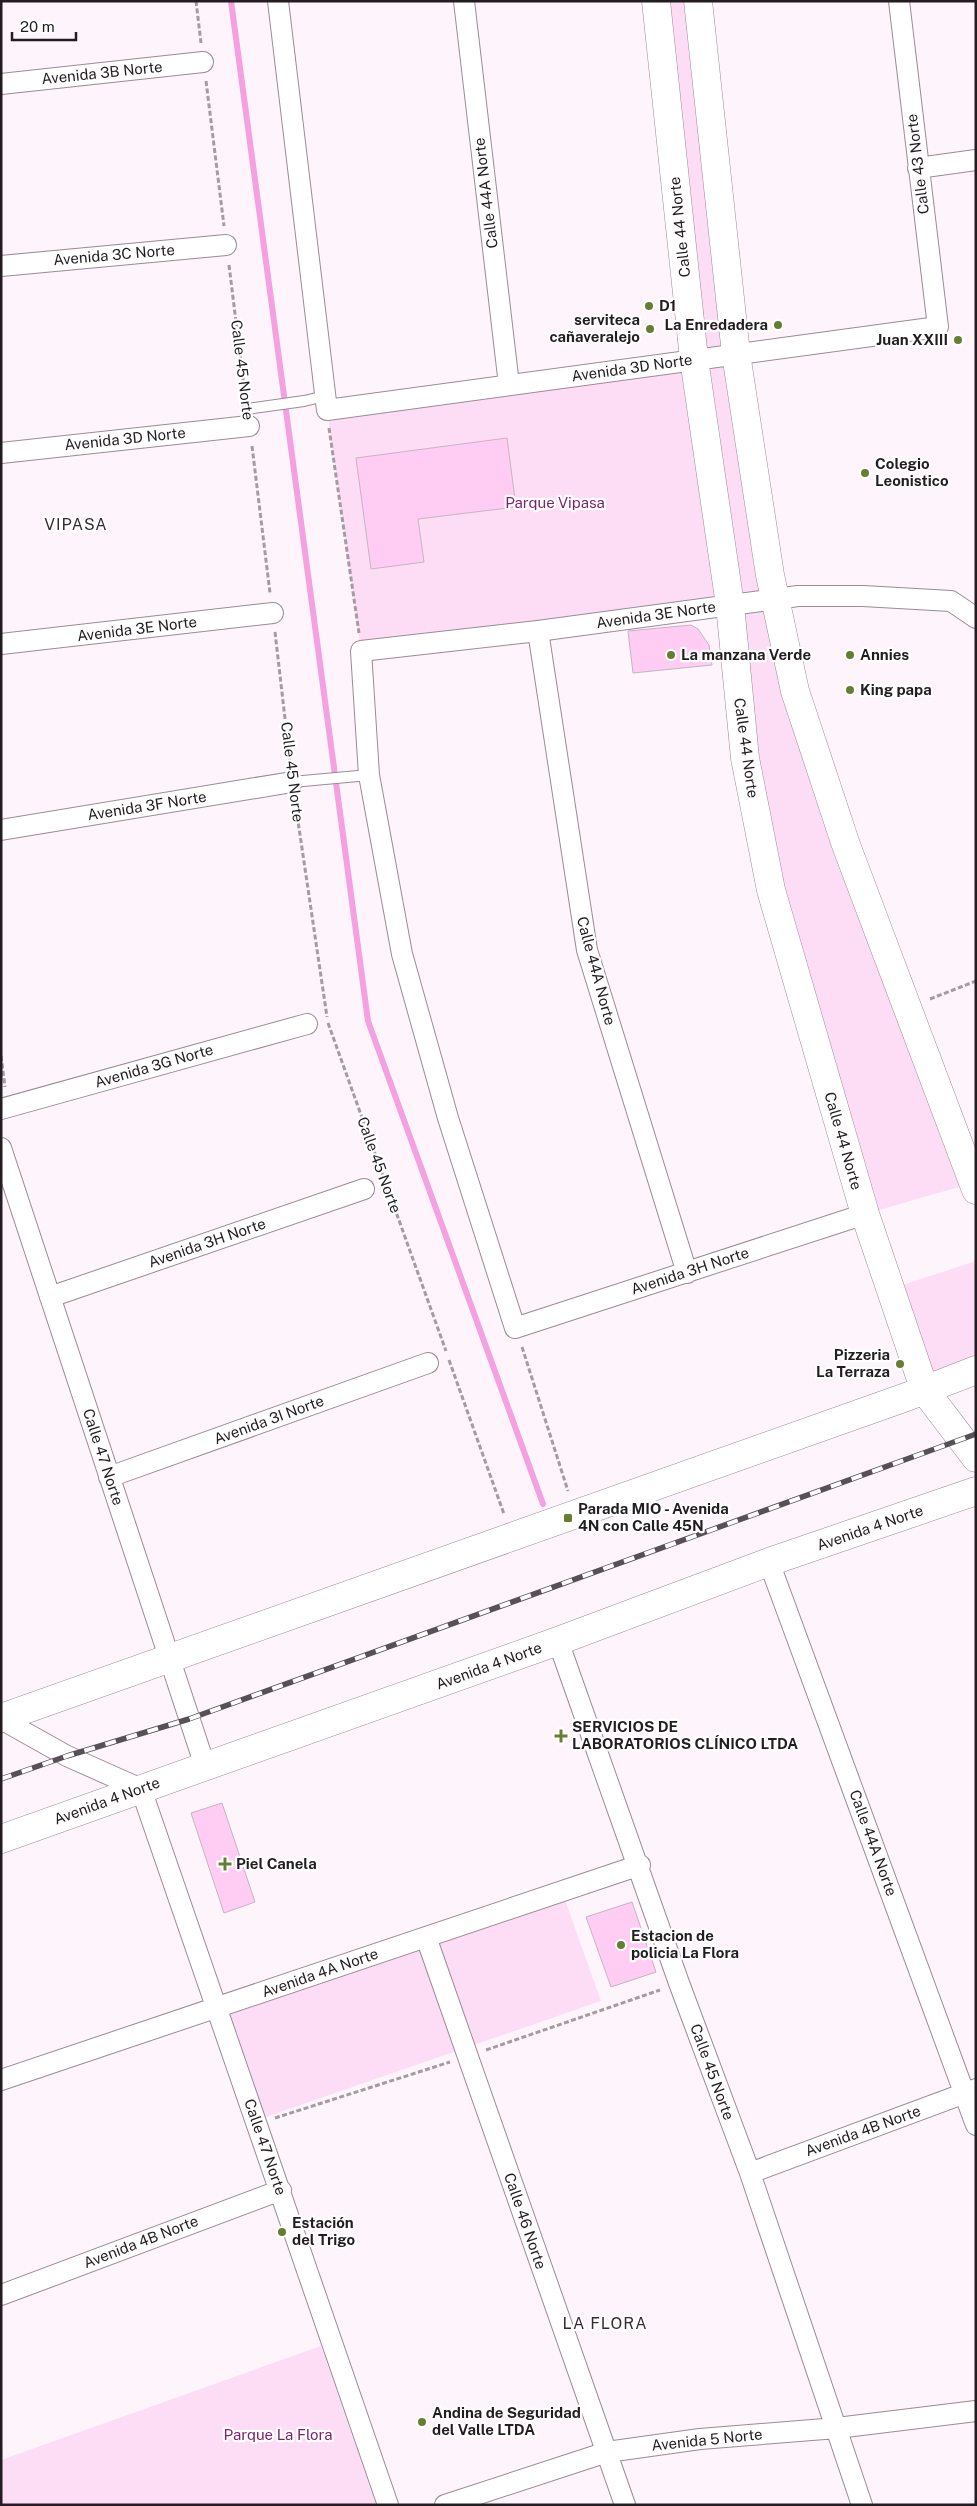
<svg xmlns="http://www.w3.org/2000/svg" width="977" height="2506" viewBox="0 0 977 2506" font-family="'Public Sans',sans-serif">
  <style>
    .green { fill: #fdddf5 }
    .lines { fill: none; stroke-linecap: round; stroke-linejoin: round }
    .stream { stroke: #f3a1e1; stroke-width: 6 }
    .building { fill: #ffccf3; stroke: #c5b5c1 }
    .lane-casing { stroke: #9a8b96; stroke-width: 12 }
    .street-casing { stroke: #9a8b96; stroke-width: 22 }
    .secondary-casing { stroke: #9a8b96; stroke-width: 29 }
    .path { stroke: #a49ca2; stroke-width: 3; stroke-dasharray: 5 2.5; stroke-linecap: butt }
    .lane { stroke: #fff; stroke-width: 10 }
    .street { stroke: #fff; stroke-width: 20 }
    .secondary { stroke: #fff; stroke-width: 28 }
    .rail-casing { stroke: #575056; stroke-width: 5.5 }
    .rail { stroke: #fff; stroke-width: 4; stroke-dasharray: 11; stroke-linecap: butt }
    .poi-dot { fill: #667e31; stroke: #fff; stroke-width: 2 }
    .labels { text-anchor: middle; stroke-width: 4.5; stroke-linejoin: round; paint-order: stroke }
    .street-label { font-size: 15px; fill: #231d22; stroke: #fff }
    .poi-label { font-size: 15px; font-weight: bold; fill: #231d22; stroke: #fff; text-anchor: start }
    .park-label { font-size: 15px; fill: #7f2171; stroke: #fff }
    .neighbourhood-label { font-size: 16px; letter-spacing: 1px; fill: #362a33; stroke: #fff }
  </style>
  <rect width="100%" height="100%" fill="#fef4fb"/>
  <!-- green -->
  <path class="green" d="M 656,1 L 698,1 L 775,599 L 973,1183 L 865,1214 L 771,890 L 730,605 L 361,651 L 327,410 L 694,359 Z
    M 976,1261 L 976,1370 L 925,1391 L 890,1289 Z
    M 564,1897 L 601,2001 L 263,2118 L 226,2014 Z
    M 321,2346 L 376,2505 L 1,2505 L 1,2460 Z"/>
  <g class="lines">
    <!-- stream -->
    <path class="stream" d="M 231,1 L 368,1021 L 543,1504"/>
  </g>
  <!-- building -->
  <path class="building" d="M 507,438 L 516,507 L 418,519 L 424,562 L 371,569 L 356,458 Z
    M 691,625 L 698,629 L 709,645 L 712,665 L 633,673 L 628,631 Z
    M 222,1803 L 255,1902 L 224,1913 L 191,1813 Z
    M 632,1902 L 656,1972 L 611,1987 L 586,1917 Z"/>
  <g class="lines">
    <!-- lane casing -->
    <g class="lane-casing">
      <path id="lane" d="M 247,409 L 304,401 L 325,396
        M 292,782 L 369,775"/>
    </g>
    <!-- street casing -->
    <g class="street-casing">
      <path id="street" d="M 278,1 L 327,410 L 938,327 L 899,1
        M 464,1 L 509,385
        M 1,84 L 203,62
        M 918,168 L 976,160
        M 1,266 L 226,245
        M 1,453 L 249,426
        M 538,631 L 587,950 L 687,1273
        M 1,644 L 273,613
        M 1,830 L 292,782
        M 1,1109 L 307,1024
        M 1,1148 L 205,1766
        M 865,1214 L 515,1328 L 448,1118 L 402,954 L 369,775 L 361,651 L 538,631 L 798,596 L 863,596 L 951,601 L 976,618
        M 50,1297 L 364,1189
        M 109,1477 L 428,1363
        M 769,1562 L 976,2125
        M 558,1641 L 679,1983 L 750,2173 L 862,2505
        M 1,1719 L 67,1756 L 141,1789 L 388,2505
        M 426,1937 L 625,2505
        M 1,2080 L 640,1865
        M 750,2173 L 976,2089
        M 1,2295 L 281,2190
        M 445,2505 L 607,2452 L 700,2439 L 837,2428 L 976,2411"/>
    </g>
    <!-- secondary casing -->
    <g class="secondary-casing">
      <path id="secondary" d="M 656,1 L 694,359 L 730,605 L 745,758 L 771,890 L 865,1214 L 925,1391 L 976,1458
        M 698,1 L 736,354 L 770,575 L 795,691 L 846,845 L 976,1190
        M 1,1718 L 909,1396 L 976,1370
        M 1,1839 L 558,1641 L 769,1562 L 976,1491"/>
    </g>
    <!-- path -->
    <path class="path" d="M 196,1 L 201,43
      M 206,81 L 224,226
      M 229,265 L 245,395
      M 329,428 L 359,633
      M 252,446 L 270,593
      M 275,632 L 290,762
      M 295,801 L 327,1017
      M 930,999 L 976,981
      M 328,1023 L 446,1351
      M 1,1056 L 5,1087
      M 522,1347 L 568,1491
      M 449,1360 L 504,1514
      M 486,2050 L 660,1990
      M 275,2118 L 450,2062"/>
    <!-- lane -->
    <use href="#lane" class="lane"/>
    <!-- street -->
    <use href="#street" class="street"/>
    <!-- secondary -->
    <use href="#secondary" class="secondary"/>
    <!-- rail casing -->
    <g class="rail-casing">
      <path id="rail" d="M 1,1779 L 67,1756 L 189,1719 L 976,1434"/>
    </g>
    <!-- rail -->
    <use href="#rail" class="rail"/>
  </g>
  <!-- markers -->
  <g class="poi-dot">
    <circle cx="649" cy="306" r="5"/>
    <circle cx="778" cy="325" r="5"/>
    <circle cx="650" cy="329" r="5"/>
    <circle cx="958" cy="340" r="5"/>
    <circle cx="865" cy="473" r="5"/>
    <circle cx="671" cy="655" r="5"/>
    <circle cx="850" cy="655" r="5"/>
    <circle cx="850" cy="690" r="5"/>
    <circle cx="900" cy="1364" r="5"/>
    <rect x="563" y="1513" width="10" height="10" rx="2.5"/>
    <path d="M558.5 1728.5h5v5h5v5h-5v5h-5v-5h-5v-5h5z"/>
    <path d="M222.5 1856.5h5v5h5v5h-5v5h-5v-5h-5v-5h5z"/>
    <circle cx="621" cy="1945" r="5"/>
    <circle cx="282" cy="2232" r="5"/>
    <circle cx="422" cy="2422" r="5"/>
  </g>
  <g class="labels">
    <!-- street labels -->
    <g class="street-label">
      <text transform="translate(102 73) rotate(-6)" y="5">Avenida 3B Norte</text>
      <text transform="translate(918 164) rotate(-97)" y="5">Calle 43 Norte</text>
      <text transform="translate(486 193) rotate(-97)" y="5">Calle 44A Norte</text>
      <text transform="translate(680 227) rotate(-96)" y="5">Calle 44 Norte</text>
      <text transform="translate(114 255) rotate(-5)" y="5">Avenida 3C Norte</text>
      <text transform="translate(632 368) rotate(-8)" y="5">Avenida 3D Norte</text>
      <text transform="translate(242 370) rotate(83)" y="5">Calle 45 Norte</text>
      <text transform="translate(125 439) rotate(-6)" y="5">Avenida 3D Norte</text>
      <text transform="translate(656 615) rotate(-8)" y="5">Avenida 3E Norte</text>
      <text transform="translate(137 629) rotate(-7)" y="5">Avenida 3E Norte</text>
      <text transform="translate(746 748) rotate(82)" y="5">Calle 44 Norte</text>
      <text transform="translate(292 772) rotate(83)" y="5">Calle 45 Norte</text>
      <text transform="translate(147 806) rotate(-9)" y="5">Avenida 3F Norte</text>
      <text transform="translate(596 971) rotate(75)" y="5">Calle 44A Norte</text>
      <text transform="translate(154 1066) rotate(-16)" y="5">Avenida 3G Norte</text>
      <text transform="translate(843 1141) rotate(74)" y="5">Calle 44 Norte</text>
      <text transform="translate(379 1165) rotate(70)" y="5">Calle 45 Norte</text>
      <text transform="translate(207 1243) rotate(-19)" y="5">Avenida 3H Norte</text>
      <text transform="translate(690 1271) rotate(-18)" y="5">Avenida 3H Norte</text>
      <text transform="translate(269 1420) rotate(-20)" y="5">Avenida 3I Norte</text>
      <text transform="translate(103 1457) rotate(72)" y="5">Calle 47 Norte</text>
      <text transform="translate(870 1528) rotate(-19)" y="5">Avenida 4 Norte</text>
      <text transform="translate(489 1666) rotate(-20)" y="5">Avenida 4 Norte</text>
      <text transform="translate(107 1801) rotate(-20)" y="5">Avenida 4 Norte</text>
      <text transform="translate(873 1843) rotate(70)" y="5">Calle 44A Norte</text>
      <text transform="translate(320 1973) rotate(-19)" y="5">Avenida 4A Norte</text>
      <text transform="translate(712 2072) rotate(70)" y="5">Calle 45 Norte</text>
      <text transform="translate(863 2131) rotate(-20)" y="5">Avenida 4B Norte</text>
      <text transform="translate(265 2147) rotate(71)" y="5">Calle 47 Norte</text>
      <text transform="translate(525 2221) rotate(71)" y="5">Calle 46 Norte</text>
      <text transform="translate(141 2242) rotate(-21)" y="5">Avenida 4B Norte</text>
      <text transform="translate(707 2440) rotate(-6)" y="5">Avenida 5 Norte</text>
    </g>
    <!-- poi labels -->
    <g class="poi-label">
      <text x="659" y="311">D1</text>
      <text x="640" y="325" text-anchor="end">serviteca<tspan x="640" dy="17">cañaveralejo</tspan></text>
      <text x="768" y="330" text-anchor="end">La Enredadera</text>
      <text x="948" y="345" text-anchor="end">Juan XXIII</text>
      <text x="875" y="469">Colegio<tspan x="875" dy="17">Leonistico</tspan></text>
      <text x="681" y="660">La manzana Verde</text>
      <text x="860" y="660">Annies</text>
      <text x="860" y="695">King papa</text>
      <text x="890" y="1360" text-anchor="end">Pizzeria<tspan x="890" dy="17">La Terraza</tspan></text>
      <text x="578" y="1514">Parada MIO - Avenida<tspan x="578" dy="17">4N con Calle 45N</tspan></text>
      <text x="572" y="1732">SERVICIOS DE<tspan x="572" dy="17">LABORATORIOS CLÍNICO LTDA</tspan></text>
      <text x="236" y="1869">Piel Canela</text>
      <text x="631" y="1941">Estacion de<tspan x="631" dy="17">policia La Flora</tspan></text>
      <text x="292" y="2228">Estación<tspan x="292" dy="17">del Trigo</tspan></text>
      <text x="432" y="2418">Andina de Seguridad<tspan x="432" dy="17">del Valle LTDA</tspan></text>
    </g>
    <!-- park labels -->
    <g class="park-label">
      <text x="555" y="508">Parque Vipasa</text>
      <text x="278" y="2440">Parque La Flora</text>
    </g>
    <!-- neighbourhood labels -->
    <g class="neighbourhood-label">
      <text x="76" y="530">VIPASA</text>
      <text x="605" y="2329">LA FLORA</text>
    </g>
  </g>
  <!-- border -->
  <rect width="977" height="2506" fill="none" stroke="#231d22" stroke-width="5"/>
  <!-- scale -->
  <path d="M12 32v8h64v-8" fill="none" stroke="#231d22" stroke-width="2.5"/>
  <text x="20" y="32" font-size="15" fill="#231d22" stroke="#ffffff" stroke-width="4" paint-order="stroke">20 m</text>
</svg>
